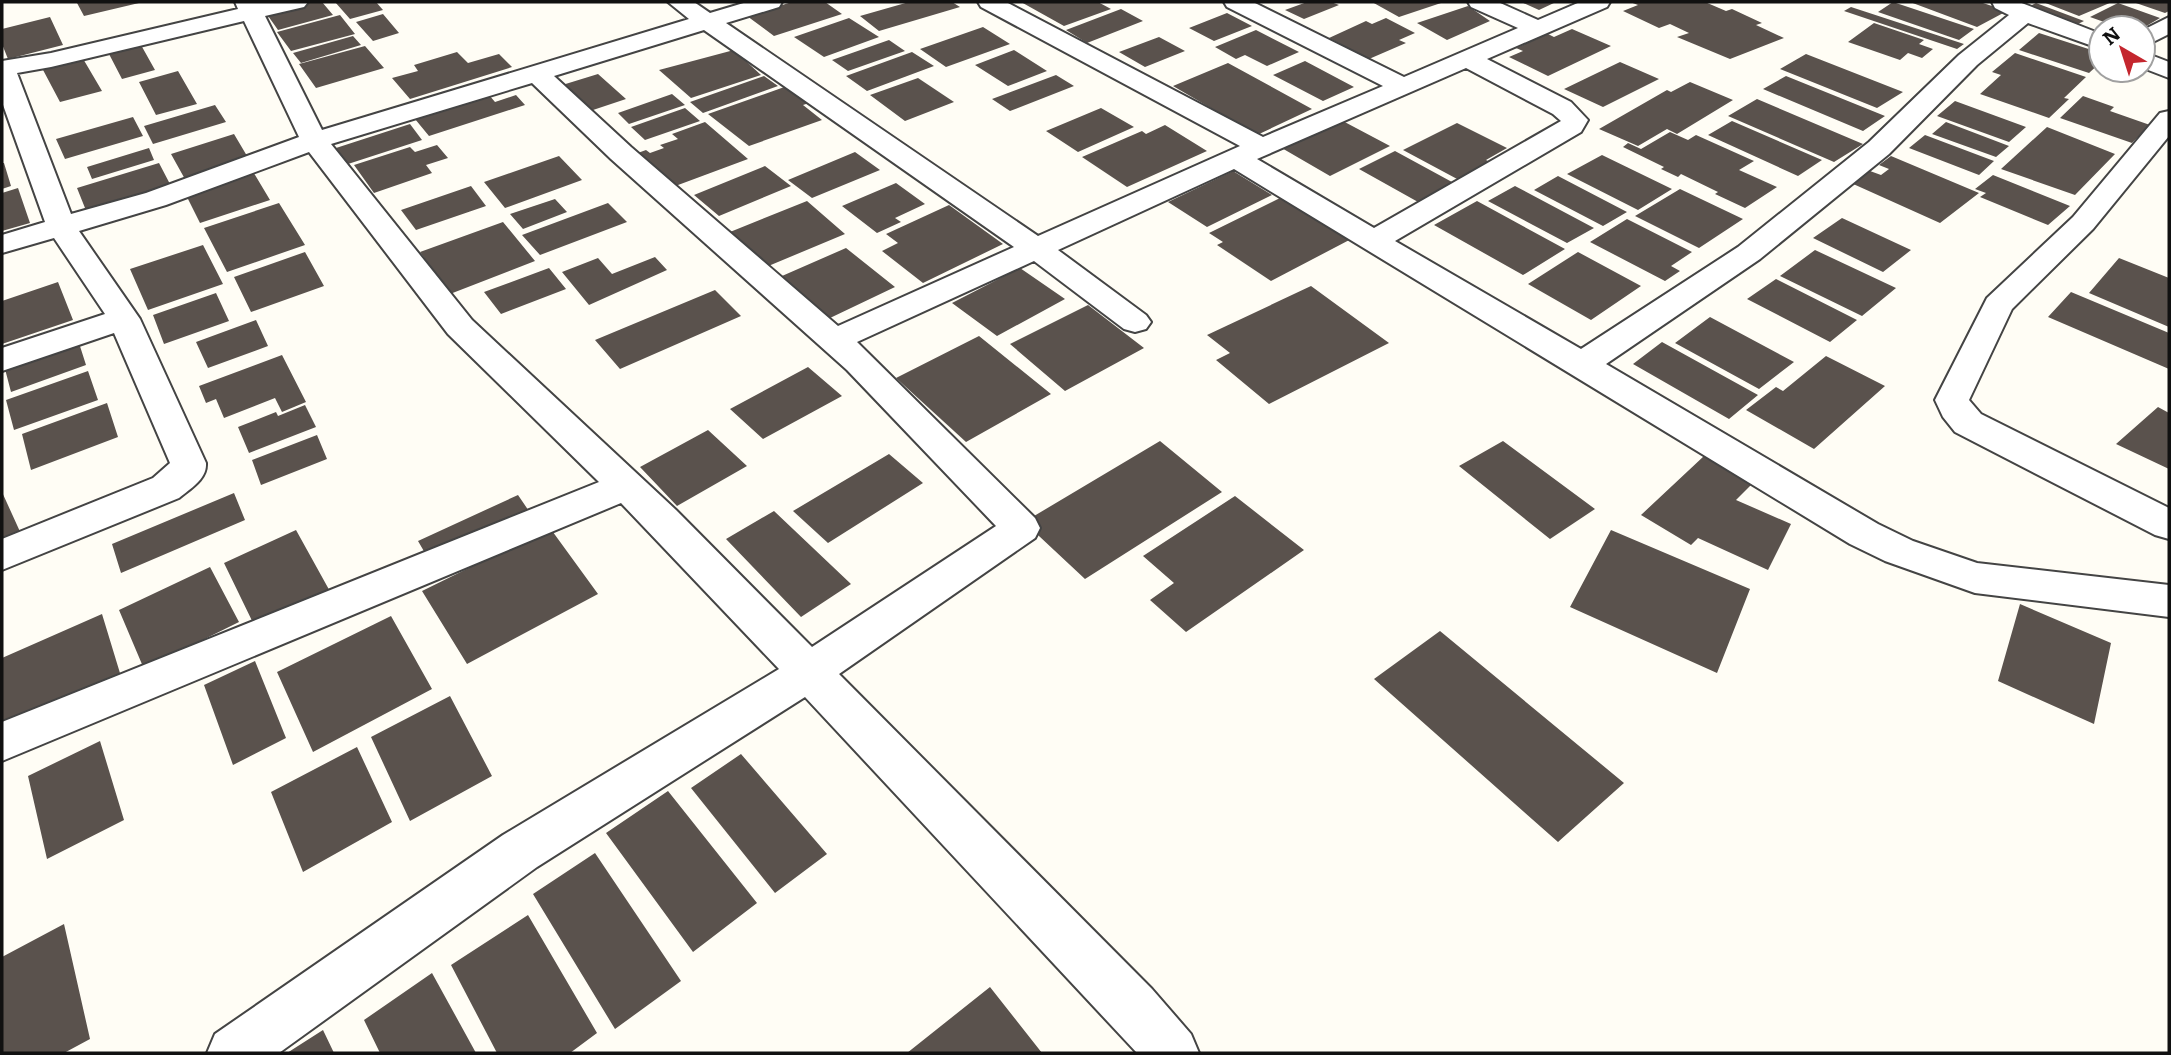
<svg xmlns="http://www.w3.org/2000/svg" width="2171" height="1055" viewBox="0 0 2171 1055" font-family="Literata,serif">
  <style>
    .building { fill: #5a524d }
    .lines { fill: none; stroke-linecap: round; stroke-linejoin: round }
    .minor-casing { stroke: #444; stroke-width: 4 }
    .minor { fill: #fff; fill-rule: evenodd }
  </style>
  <rect width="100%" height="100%" fill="#fffdf5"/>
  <!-- building -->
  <path class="building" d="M 84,2 L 139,2 L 139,3 L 84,16 L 77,3 Z
    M 309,2 L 322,2 L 333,15 L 278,30 L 266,13 Z
    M 335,2 L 376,2 L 383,10 L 350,19 Z
    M 792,2 L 825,2 L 842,14 L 774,36 L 747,16 Z
    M 909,2 L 952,2 L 960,7 L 879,31 L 860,16 Z
    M 1021,2 L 1098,2 L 1111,9 L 1064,26 Z
    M 1307,2 L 1331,2 L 1339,5 L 1304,19 L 1285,10 Z
    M 1372,2 L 1444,2 L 1399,17 Z
    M 1521,2 L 1556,2 L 1539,10 Z
    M 1630,2 L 1705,2 L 1726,11 L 1732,9 L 1762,23 L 1756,25 L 1784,38 L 1730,59 L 1677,37 L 1689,33 L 1670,24 L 1659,28 L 1623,11 L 1638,5 Z
    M 1893,2 L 1974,29 L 1959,40 L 1878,12 Z
    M 1910,2 L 1980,2 L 2007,11 L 1977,27 Z
    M 2043,2 L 2112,2 L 2079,16 Z
    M 2133,2 L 2169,2 L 2169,11 L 2165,13 Z
    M 2036,3 L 2084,21 L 2074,26 L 2026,8 Z
    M 2118,3 L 2160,18 L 2143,28 L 2121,28 L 2090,17 Z
    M 1468,6 L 1490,21 L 1447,40 L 1417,23 Z
    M 1851,7 L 1964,44 L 1957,49 L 1844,11 Z
    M 1121,9 L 1143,21 L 1087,43 L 1066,30 Z
    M 1227,13 L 1252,26 L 1214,41 L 1189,28 Z
    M 383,14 L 399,33 L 373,41 L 356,22 Z
    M 340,15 L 355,34 L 291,51 L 277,32 Z
    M 50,17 L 63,45 L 8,59 L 2,44 L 2,29 Z
    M 849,18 L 879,37 L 824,57 L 794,37 Z
    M 1386,18 L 1415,33 L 1399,40 L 1406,43 L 1369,59 L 1329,38 L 1366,21 L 1372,24 Z
    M 1874,23 L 1924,40 L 1919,44 L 1933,49 L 1922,58 L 1908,53 L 1900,60 L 1848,42 Z
    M 983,27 L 1010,44 L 946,67 L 920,49 Z
    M 1572,29 L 1611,46 L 1548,76 L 1509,57 L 1523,51 L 1516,48 L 1548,34 L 1554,37 Z
    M 1256,30 L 1299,52 L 1267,66 L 1245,55 L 1236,59 L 1215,47 Z
    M 2039,33 L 2101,53 L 2101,62 L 2089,73 L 2019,50 Z
    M 353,36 L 361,45 L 301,63 L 293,53 Z
    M 1159,37 L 1185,51 L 1145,67 L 1119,52 Z
    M 889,40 L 905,51 L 848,71 L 832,60 Z
    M 141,45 L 155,70 L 122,79 L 109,54 Z
    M 365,46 L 384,68 L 316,88 L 299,64 Z
    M 734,50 L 761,75 L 691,98 L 659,70 Z
    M 1014,50 L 1047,71 L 1008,86 L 975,65 Z
    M 457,52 L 468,63 L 499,54 L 512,67 L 410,99 L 392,78 L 418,71 L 414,65 Z
    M 912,52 L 934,66 L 867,91 L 846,76 Z
    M 2015,53 L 2086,77 L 2064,98 L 2069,99 L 2049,118 L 1980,94 L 2001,75 L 1992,72 Z
    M 1806,54 L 1903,92 L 1877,108 L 1780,69 Z
    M 82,57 L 102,91 L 60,102 L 42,68 Z
    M 1305,61 L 1354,87 L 1323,101 L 1273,75 Z
    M 1620,62 L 1659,79 L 1603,107 L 1564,89 Z
    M 1228,63 L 1312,109 L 1257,135 L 1173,86 Z
    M 178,71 L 197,104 L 156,115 L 139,82 Z
    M 598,74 L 626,99 L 581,114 L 559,86 Z
    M 1056,75 L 1074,86 L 1010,111 L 992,99 Z
    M 764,76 L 778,86 L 703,113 L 690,102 Z
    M 1786,76 L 1885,116 L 1863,131 L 1763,89 Z
    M 918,78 L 954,102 L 905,121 L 870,95 Z
    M 1690,82 L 1733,100 L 1677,134 L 1667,129 L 1638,146 L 1599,129 L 1667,90 L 1671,92 Z
    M 790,85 L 812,102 L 803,105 L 822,120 L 749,146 L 708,114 Z
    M 672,94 L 685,105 L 629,124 L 618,113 Z
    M 489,95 L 495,102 L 516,95 L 525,105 L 429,136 L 415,119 Z
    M 2083,96 L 2114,107 L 2110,111 L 2150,125 L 2132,143 L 2060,118 Z
    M 1757,99 L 1863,144 L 1834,162 L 1728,116 Z
    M 1955,101 L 2026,127 L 2009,142 L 1937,116 Z
    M 215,105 L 226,122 L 153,144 L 144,126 Z
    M 685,108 L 700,121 L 645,140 L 631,127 Z
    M 1101,108 L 1134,127 L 1078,152 L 1046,131 Z
    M 133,117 L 143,136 L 65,159 L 56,139 Z
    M 1339,119 L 1390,146 L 1330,176 L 1280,147 Z
    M 1732,121 L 1822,160 L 1798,176 L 1708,135 Z
    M 705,122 L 748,159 L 670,188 L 635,154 L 646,150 L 650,153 L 664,148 L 660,145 L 678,139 L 672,134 Z
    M 1946,122 L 2009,146 L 1996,157 L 1932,134 Z
    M 1457,123 L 1507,148 L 1486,160 L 1492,163 L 1459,180 L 1403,150 Z
    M 410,124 L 422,140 L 348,164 L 336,148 Z
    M 1165,125 L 1207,151 L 1127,187 L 1082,157 L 1142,131 L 1146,134 Z
    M 2047,127 L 2115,154 L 2075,195 L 2001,169 Z
    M 1670,132 L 1688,140 L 1696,135 L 1754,161 L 1739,170 L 1777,187 L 1745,208 L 1715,194 L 1718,192 L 1681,174 L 1678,177 L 1661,169 L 1664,167 L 1623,147 L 1628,143 L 1641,149 Z
    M 234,134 L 250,161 L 186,181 L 171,154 Z
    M 1925,135 L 1994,161 L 1979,175 L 1909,148 Z
    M 437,145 L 448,158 L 426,165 L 432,173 L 374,193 L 354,165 L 410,147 L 415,152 Z
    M 149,148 L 154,160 L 92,179 L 87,167 Z
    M 1395,151 L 1463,188 L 1427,207 L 1359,169 Z
    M 855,152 L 880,170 L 812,198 L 788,180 Z
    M 1602,155 L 1672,189 L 1638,210 L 1567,174 Z
    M 559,156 L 582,180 L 505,208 L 484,182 Z
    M 1891,156 L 1979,193 L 1940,223 L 1851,183 L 1870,171 L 1881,175 L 1889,169 L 1879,165 Z
    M 2,163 L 4,163 L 11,186 L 2,189 Z
    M 159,163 L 171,186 L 87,213 L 77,188 Z
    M 765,166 L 791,186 L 719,216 L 694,195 Z
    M 252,170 L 270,200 L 200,223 L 184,191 Z
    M 1233,171 L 1272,195 L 1207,227 L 1168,202 Z
    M 1993,175 L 2070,206 L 2048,225 L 1980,197 L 1986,193 L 1975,189 Z
    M 1558,176 L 1627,212 L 1603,226 L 1534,190 Z
    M 896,183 L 925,204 L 895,218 L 901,222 L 877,233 L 842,206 Z
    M 471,186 L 486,206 L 416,230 L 401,210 Z
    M 1515,186 L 1594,228 L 1567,243 L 1488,201 Z
    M 18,188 L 30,223 L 2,231 L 2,193 Z
    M 1680,189 L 1743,219 L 1699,248 L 1635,216 Z
    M 1286,195 L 1355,237 L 1271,281 L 1217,245 L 1223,242 L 1209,233 Z
    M 555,199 L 567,212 L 523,229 L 510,214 Z
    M 807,201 L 845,234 L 766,267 L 730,232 Z
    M 1477,201 L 1565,249 L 1523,275 L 1434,225 Z
    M 279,203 L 305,245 L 227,272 L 204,228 Z
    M 608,203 L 627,222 L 540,255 L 522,235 Z
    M 949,205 L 1003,244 L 923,283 L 882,251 L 898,243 L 886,234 Z
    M 1842,218 L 1911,250 L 1883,272 L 1813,238 Z
    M 1627,219 L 1692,252 L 1671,266 L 1680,271 L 1665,281 L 1590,242 Z
    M 503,222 L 535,261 L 450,294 L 420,252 Z
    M 203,245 L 223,284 L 148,310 L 130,269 Z
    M 846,248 L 895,287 L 830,318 L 782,276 Z
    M 1815,250 L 1896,288 L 1862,316 L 1780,276 Z
    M 305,252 L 324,286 L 251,312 L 234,277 Z
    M 1578,252 L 1641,286 L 1591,320 L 1528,284 Z
    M 655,257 L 667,270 L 589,305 L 562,272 L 598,258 L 612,274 Z
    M 2119,258 L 2169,278 L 2169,327 L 2089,293 Z
    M 549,268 L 566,289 L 501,314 L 484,292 Z
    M 1020,268 L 1065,299 L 997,336 L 952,303 Z
    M 1776,279 L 1857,320 L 1830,342 L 1747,299 Z
    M 58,282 L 73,320 L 2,344 L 2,301 Z
    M 1311,286 L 1389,343 L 1269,404 L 1216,360 L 1230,353 L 1207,335 Z
    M 715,290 L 741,316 L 620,369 L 595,340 Z
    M 2071,292 L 2169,333 L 2169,369 L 2048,317 Z
    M 216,293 L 229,321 L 164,344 L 153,315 Z
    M 1088,305 L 1144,348 L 1065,391 L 1010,344 Z
    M 1710,317 L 1794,362 L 1759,389 L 1675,343 Z
    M 256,320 L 268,346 L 208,368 L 196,342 Z
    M 979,336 L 1051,394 L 966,442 L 896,378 Z
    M 1662,342 L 1758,395 L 1729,419 L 1633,364 Z
    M 79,343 L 86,365 L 11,392 L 5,369 Z
    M 282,355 L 306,402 L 282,412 L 275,398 L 224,418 L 216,399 L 206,403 L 199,386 Z
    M 1826,356 L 1885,386 L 1814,449 L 1746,410 L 1776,387 L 1783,391 Z
    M 808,367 L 842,396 L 763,439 L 730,409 Z
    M 88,371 L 98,400 L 14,430 L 6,400 Z
    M 107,403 L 118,437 L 31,470 L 22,434 Z
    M 305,405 L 316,427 L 249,453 L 238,427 L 276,412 L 278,416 Z
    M 2158,407 L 2169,413 L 2169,469 L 2116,444 Z
    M 708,430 L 747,466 L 677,506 L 640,467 Z
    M 317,435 L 327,459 L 261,485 L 252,460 Z
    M 1160,441 L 1222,492 L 1085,579 L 1024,522 Z
    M 1503,441 L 1595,509 L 1550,539 L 1459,466 Z
    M 889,454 L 923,483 L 828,543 L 793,511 Z
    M 1704,456 L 1753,483 L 1736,500 L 1791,524 L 1768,570 L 1698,538 L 1691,545 L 1641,515 Z
    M 2,492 L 22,536 L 2,544 Z
    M 234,493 L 245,520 L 121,573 L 112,544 Z
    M 518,495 L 533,517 L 432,565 L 418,541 Z
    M 1235,496 L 1304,550 L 1186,632 L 1150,600 L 1174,583 L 1143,556 Z
    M 774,511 L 851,584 L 801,617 L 726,539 Z
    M 550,528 L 598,594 L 467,664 L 422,591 Z
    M 296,530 L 332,595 L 257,631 L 224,563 Z
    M 1611,530 L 1750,589 L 1717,673 L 1570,607 Z
    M 210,567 L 239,622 L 144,669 L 119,610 Z
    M 2020,604 L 2111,643 L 2094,724 L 1998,681 Z
    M 102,614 L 123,683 L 2,739 L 2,658 Z
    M 391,616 L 432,689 L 313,752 L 277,672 Z
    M 1440,631 L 1624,783 L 1558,842 L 1374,679 Z
    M 255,661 L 286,738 L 233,765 L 204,685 Z
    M 450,696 L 492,776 L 410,821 L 371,737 Z
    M 100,741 L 124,820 L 47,859 L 28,776 Z
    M 357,747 L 392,822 L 303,872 L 271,792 Z
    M 741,754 L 827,854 L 775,893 L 691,788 Z
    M 668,791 L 757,903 L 693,952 L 606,833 Z
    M 595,853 L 681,981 L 615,1029 L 533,894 Z
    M 528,915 L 597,1033 L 570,1053 L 497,1053 L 451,965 Z
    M 64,924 L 90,1039 L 64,1053 L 2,1053 L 2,957 Z
    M 432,973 L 476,1053 L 380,1053 L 364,1020 Z
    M 990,987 L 1042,1053 L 907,1053 Z
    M 323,1030 L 334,1053 L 287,1053 Z"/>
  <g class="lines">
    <!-- minor casing -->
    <g class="minor-casing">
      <path id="minor" d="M 235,2 L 308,2 L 304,7 L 265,16 L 322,130 L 689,19 L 668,2 L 694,2 L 710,13 L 747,2 L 782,2 L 779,7 L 726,23 L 1038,236 L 1240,146 L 981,7 L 978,2 L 1006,2 L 1263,137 L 1383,86 L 1227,7 L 1224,2 L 1253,2 L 1404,77 L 1518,28 L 1471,7 L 1468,2 L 1498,2 L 1538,20 L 1580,2 L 1610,2 L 1607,7 L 1487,59 L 1571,102 L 1588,120 L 1581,132 L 1395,241 L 1581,349 L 1738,247 L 1869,142 L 1959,55 L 2009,15 L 1995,8 L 1992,2 L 2019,2 L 2101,34 L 2101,49 L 2028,23 L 1977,65 L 1889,154 L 1760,259 L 1606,364 L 1878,524 L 1913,541 L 1977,563 L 2169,585 L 2169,617 L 1975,593 L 1885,561 L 1850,544 L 1234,169 L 1058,250 L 1146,315 L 1151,322 L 1146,329 L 1135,332 L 1124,329 L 1034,261 L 857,342 L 1035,518 L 1040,528 L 1035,538 L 839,674 L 1152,989 L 1191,1034 L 1199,1053 L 1137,1053 L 805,697 L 537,867 L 279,1053 L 207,1053 L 215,1034 L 503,835 L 779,669 L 621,503 L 2,761 L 2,722 L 599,482 L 448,334 L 309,152 L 166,205 L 79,231 L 140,319 L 206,463 C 207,479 191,488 179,498 L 2,570 L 2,539 L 153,478 L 170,463 L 114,333 L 2,371 L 2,348 L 105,314 L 54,238 L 2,253 L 2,235 L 45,222 L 2,102 L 2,61 L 51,53 L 238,9 ZM 244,21 L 299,137 L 146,193 L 71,214 L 17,73 L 51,67 ZM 704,30 L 1014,247 L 838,326 L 631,147 L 554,76 ZM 1466,68 L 1553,114 L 1561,121 L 1374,228 L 1257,159 ZM 532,83 L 611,159 L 847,370 L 996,526 L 812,647 L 676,510 L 472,320 L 331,144 Z
        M 2169,17 L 2169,34 L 2143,47 L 2143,30 Z
        M 2143,52 L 2169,62 L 2169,78 L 2143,68 Z
        M 2169,111 L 2169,136 L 2093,229 L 2012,309 L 1969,400 L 1981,414 L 2169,508 L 2169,539 L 2155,535 L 1955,432 L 1943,417 L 1935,400 L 1987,298 L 2073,217 L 2160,113 Z"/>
    </g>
    <!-- minor -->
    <use href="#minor" class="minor"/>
  </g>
  <!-- border -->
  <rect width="2171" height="1055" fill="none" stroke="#111111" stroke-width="7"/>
  <!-- north arrow -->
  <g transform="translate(2122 49) rotate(321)"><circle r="33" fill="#ffffff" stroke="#a0a0a0" stroke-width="2"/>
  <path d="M0-5L12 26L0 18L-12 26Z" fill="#c4262e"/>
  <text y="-10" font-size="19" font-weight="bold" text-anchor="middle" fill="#111111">N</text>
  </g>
</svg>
